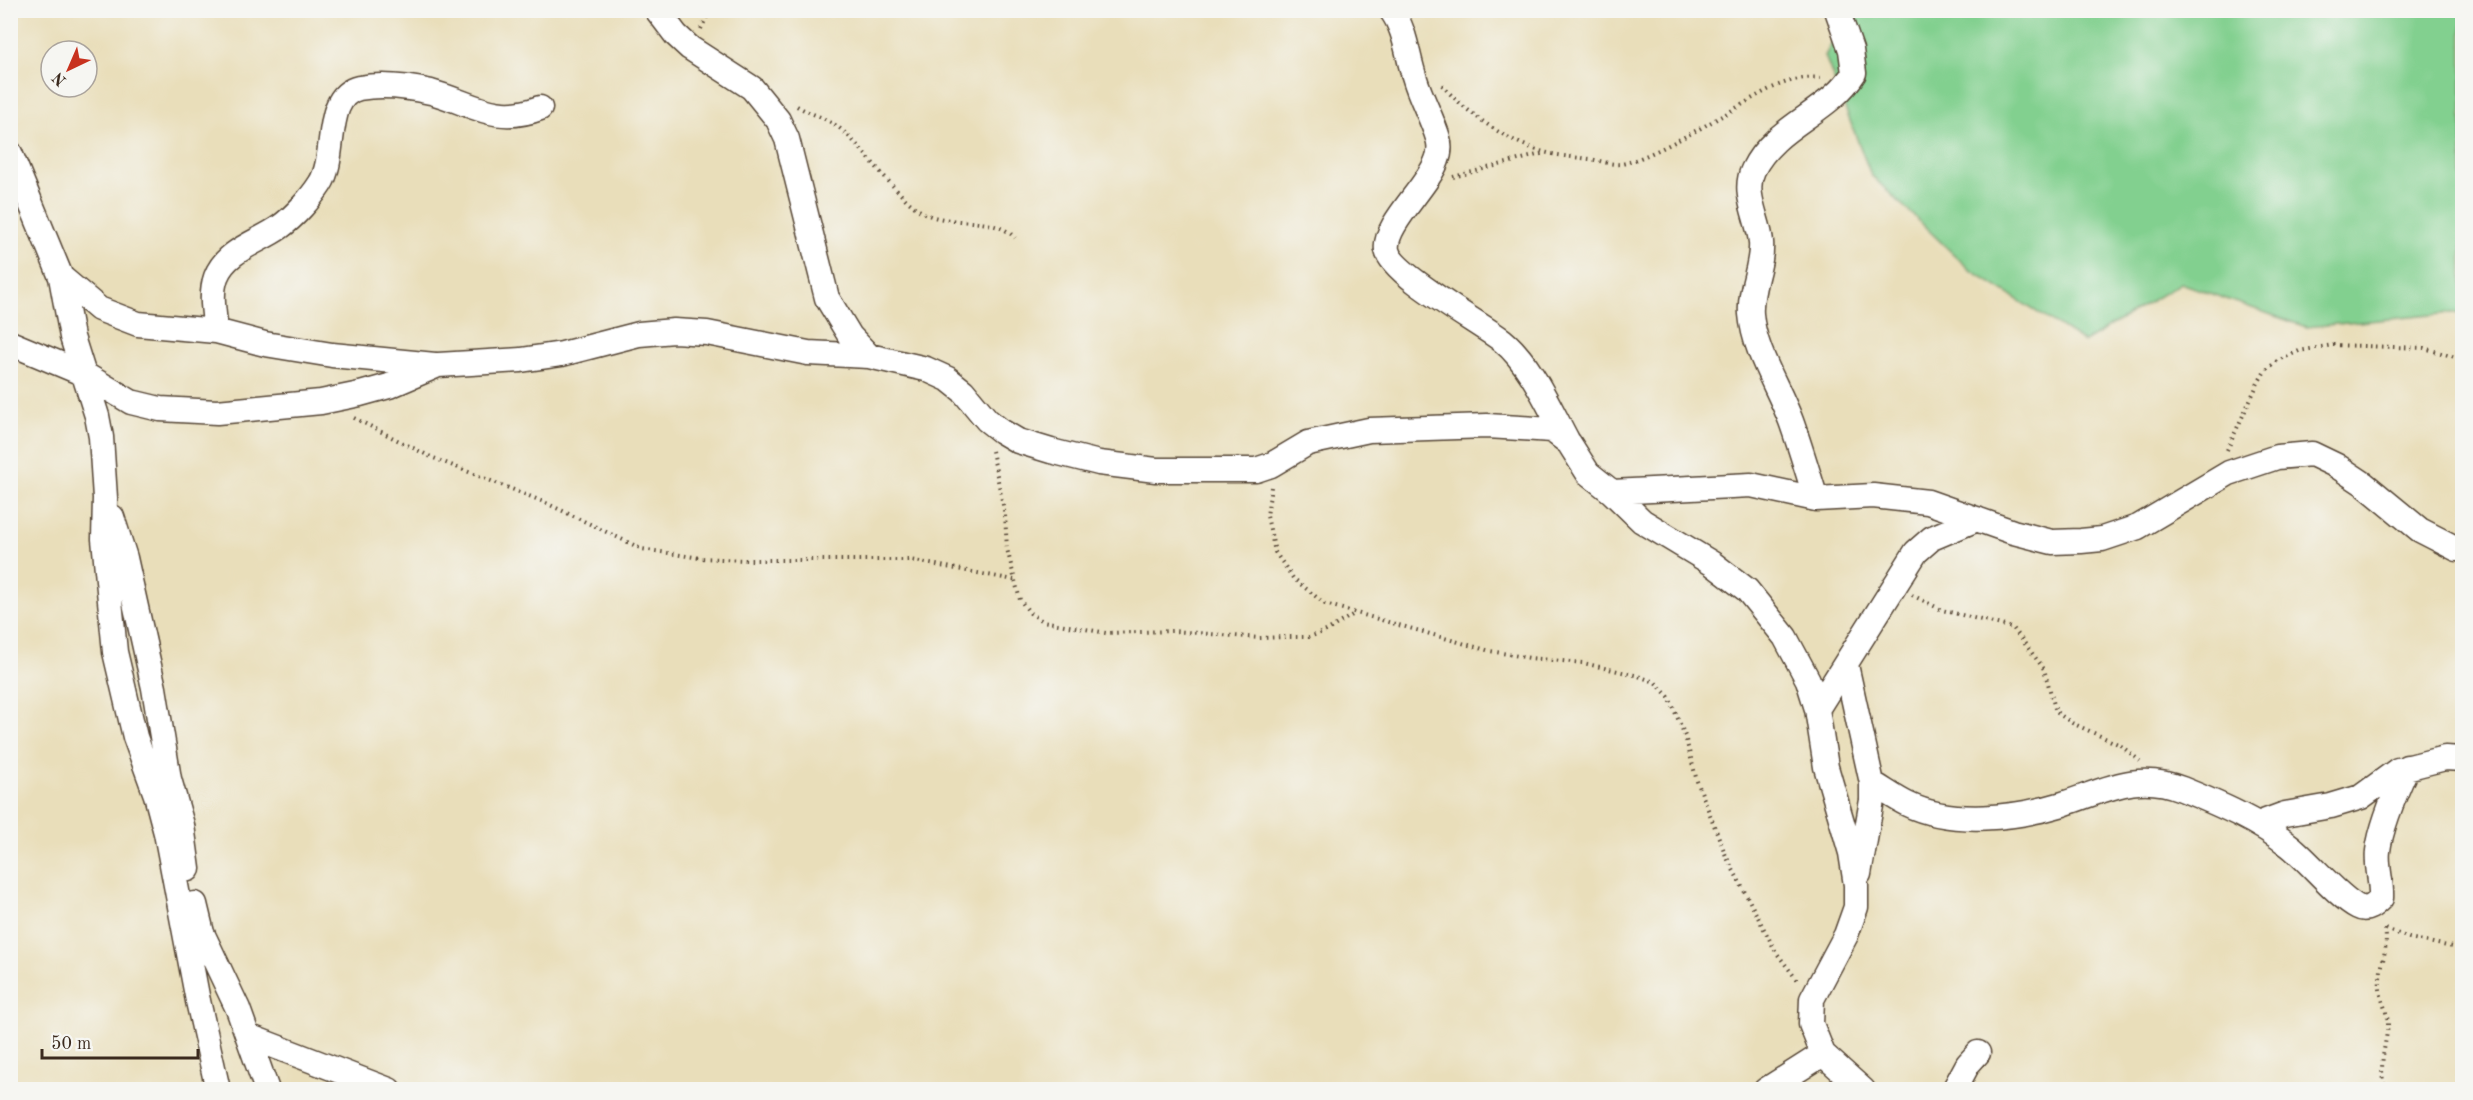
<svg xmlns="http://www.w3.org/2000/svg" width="2473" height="1100" viewBox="0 0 2473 1100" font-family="'Old Standard TT',serif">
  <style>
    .green { fill: #82d08f; stroke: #5e7d56; stroke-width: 1.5 }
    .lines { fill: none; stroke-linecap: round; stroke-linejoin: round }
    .minor-casing { stroke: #554535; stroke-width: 27 }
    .path { stroke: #554535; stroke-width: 4; stroke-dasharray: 1.5 4.5; stroke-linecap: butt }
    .minor { stroke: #fff; stroke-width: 24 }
  </style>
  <rect width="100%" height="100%" fill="#f6f6f2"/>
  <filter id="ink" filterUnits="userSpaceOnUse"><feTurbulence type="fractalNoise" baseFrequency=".0167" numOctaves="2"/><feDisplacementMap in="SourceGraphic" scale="12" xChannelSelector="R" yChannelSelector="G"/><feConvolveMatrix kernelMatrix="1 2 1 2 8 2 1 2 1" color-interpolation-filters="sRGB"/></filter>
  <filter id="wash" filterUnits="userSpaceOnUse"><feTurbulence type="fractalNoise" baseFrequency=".008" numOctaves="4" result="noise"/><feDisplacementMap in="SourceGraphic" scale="24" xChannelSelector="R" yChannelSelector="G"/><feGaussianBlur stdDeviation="1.35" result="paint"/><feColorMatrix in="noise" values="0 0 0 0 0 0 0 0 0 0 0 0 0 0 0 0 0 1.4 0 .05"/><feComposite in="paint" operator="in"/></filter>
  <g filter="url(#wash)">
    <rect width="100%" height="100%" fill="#e9deba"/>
    <!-- green -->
    <path class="green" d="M 1848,11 L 2462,11 L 2462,312 L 2306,327 L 2181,283 L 2084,342 L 1969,269 L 1871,175 L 1825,56 Z"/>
  </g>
  <g filter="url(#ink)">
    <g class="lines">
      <!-- minor casing -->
      <g class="minor-casing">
        <path id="minor" d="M 657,10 L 676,35 L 690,48 L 752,88 L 778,120 L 787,139 L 827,298 L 850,336 L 869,356
          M 1391,10 C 1406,30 1407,56 1415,79 C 1421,99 1432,118 1438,138 C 1440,145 1440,153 1437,160 C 1428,187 1383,225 1387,250 C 1391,274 1480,323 1503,341 C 1531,364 1550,409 1567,440
          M 10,153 L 61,277 L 72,337 L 97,416 L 101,437 L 105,498 L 104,539 L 115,652 L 135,737 L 156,795 L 166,833 L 198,1001 L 218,1090
          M 61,277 L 99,309 L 138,324 L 216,331 L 265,344 L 332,355 L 435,365
          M 216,331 C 214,313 210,294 216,277 C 226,250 259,242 280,227 C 294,217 311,198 320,184 C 338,157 322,96 359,88 C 381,84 409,87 431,92 C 472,103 495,125 540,108
          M 10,343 L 84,374 L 131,402 L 160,409 L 217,412 L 321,402 L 360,394 L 389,386 L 438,365 L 521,360 L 562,354 L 639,334 L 674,331 L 707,333 L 808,353 L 869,356 L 926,369 L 948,379 L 963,391 L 987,420 L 1001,431 L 1018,441 L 1051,451 L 1099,463 L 1156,470 L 1256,470 L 1271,465 L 1308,443 L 1369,430 L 1487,426 L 1552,430 L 1569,443 L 1588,473 L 1612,492 L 1642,521 L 1713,564 L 1747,590 L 1785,637 L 1808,680 L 1817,709 L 1826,767 L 1851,853 L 1856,885 L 1856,907 L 1846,935 L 1812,999 L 1811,1024 L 1823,1054 L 1863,1090
          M 1612,492 L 1751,485 L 1816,499 L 1873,496 L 1928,502 L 2013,532 L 2052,542 L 2081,541 L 2102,539 L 2138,527 L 2229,473 L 2277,457 L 2312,454 L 2337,466 L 2364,484 L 2420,530 L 2457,549 L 2462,549
          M 1816,499 C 1808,473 1800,446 1791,421 C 1778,386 1754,351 1751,314 C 1749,289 1763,265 1761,242 C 1759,219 1742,193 1753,170 C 1774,126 1829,113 1854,73 L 1851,50 L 1837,10
          M 112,517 L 125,558 L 154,688 L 169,779 L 182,825 L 188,869
          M 1846,665 L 1872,783 L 1872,800 L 1859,874
          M 1817,709 L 1916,552 L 1932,538 L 1977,519
          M 1872,783 C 1884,790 1895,798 1907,804 C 1952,826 2017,818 2063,804 C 2106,790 2137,771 2182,789 C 2219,804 2259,821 2290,846 C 2310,862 2338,897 2358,907 C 2367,912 2375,904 2381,898 C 2382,882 2376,866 2378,851 C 2381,825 2396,791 2407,767
          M 2258,824 L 2285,814 L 2331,806 L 2361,797 L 2398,770 L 2445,758 L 2462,759
          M 195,904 L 202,933 L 238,1009 L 267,1090
          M 248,1036 L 389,1090
          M 1766,1090 L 1823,1054
          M 1954,1090 L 1968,1064 L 1978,1053"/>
      </g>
      <!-- path -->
      <path class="path" d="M 701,29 L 710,10
        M 1442,85 C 1465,112 1509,143 1544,152 C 1558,156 1574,157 1589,159 C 1599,160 1610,165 1621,164 C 1642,161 1700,129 1720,117 C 1751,101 1783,74 1821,78
        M 797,106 C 813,116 828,117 844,132 C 868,153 899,200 924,213 C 951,227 995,215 1015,238
        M 1453,177 L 1545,153
        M 354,418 L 431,457 L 544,502 L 642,549 L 700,558 L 747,560 L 910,560 L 1014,580
        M 2227,450 L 2258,383 L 2265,371 L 2277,361 L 2299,351 L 2333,345 L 2424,348 L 2462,359
        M 992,451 L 1005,515 L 1007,549 L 1020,600 L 1030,613 L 1043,621 L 1106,633 L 1173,631 L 1259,638 L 1286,637 L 1309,637 L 1326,631 L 1354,614
        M 1271,487 L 1267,516 L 1275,552 L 1293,578 L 1325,604 L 1490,651 L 1530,658 L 1583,663 L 1635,675 L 1655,682 L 1669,697 L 1685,736 L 1697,781 L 1726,856 L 1776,952 L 1797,980
        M 1912,595 L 1942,610 L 2013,628 L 2044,669 L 2056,712 L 2072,723 L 2120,745 L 2140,761
        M 2385,929 C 2389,951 2378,968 2380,989 C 2381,1001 2388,1013 2388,1025 C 2386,1045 2377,1070 2386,1090
        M 2386,929 L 2409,938 L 2462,949"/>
      <!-- minor -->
      <use href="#minor" class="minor"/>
    </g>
  </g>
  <!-- margin -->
  <rect width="2473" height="1100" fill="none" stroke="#f6f6f2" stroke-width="36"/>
  <!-- north arrow -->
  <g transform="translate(69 69) rotate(224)"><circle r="28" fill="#f6f6f2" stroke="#aba49d" stroke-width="1.5"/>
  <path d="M0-4.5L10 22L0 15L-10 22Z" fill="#c8321e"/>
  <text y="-9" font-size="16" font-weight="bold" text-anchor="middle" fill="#3b2a1e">N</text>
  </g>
  <!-- scale -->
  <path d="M42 1049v9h156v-9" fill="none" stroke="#3b2a1e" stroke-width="3"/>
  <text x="51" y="1049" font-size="18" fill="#3b2a1e" stroke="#f6f6f2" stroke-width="4.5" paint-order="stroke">50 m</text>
</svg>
